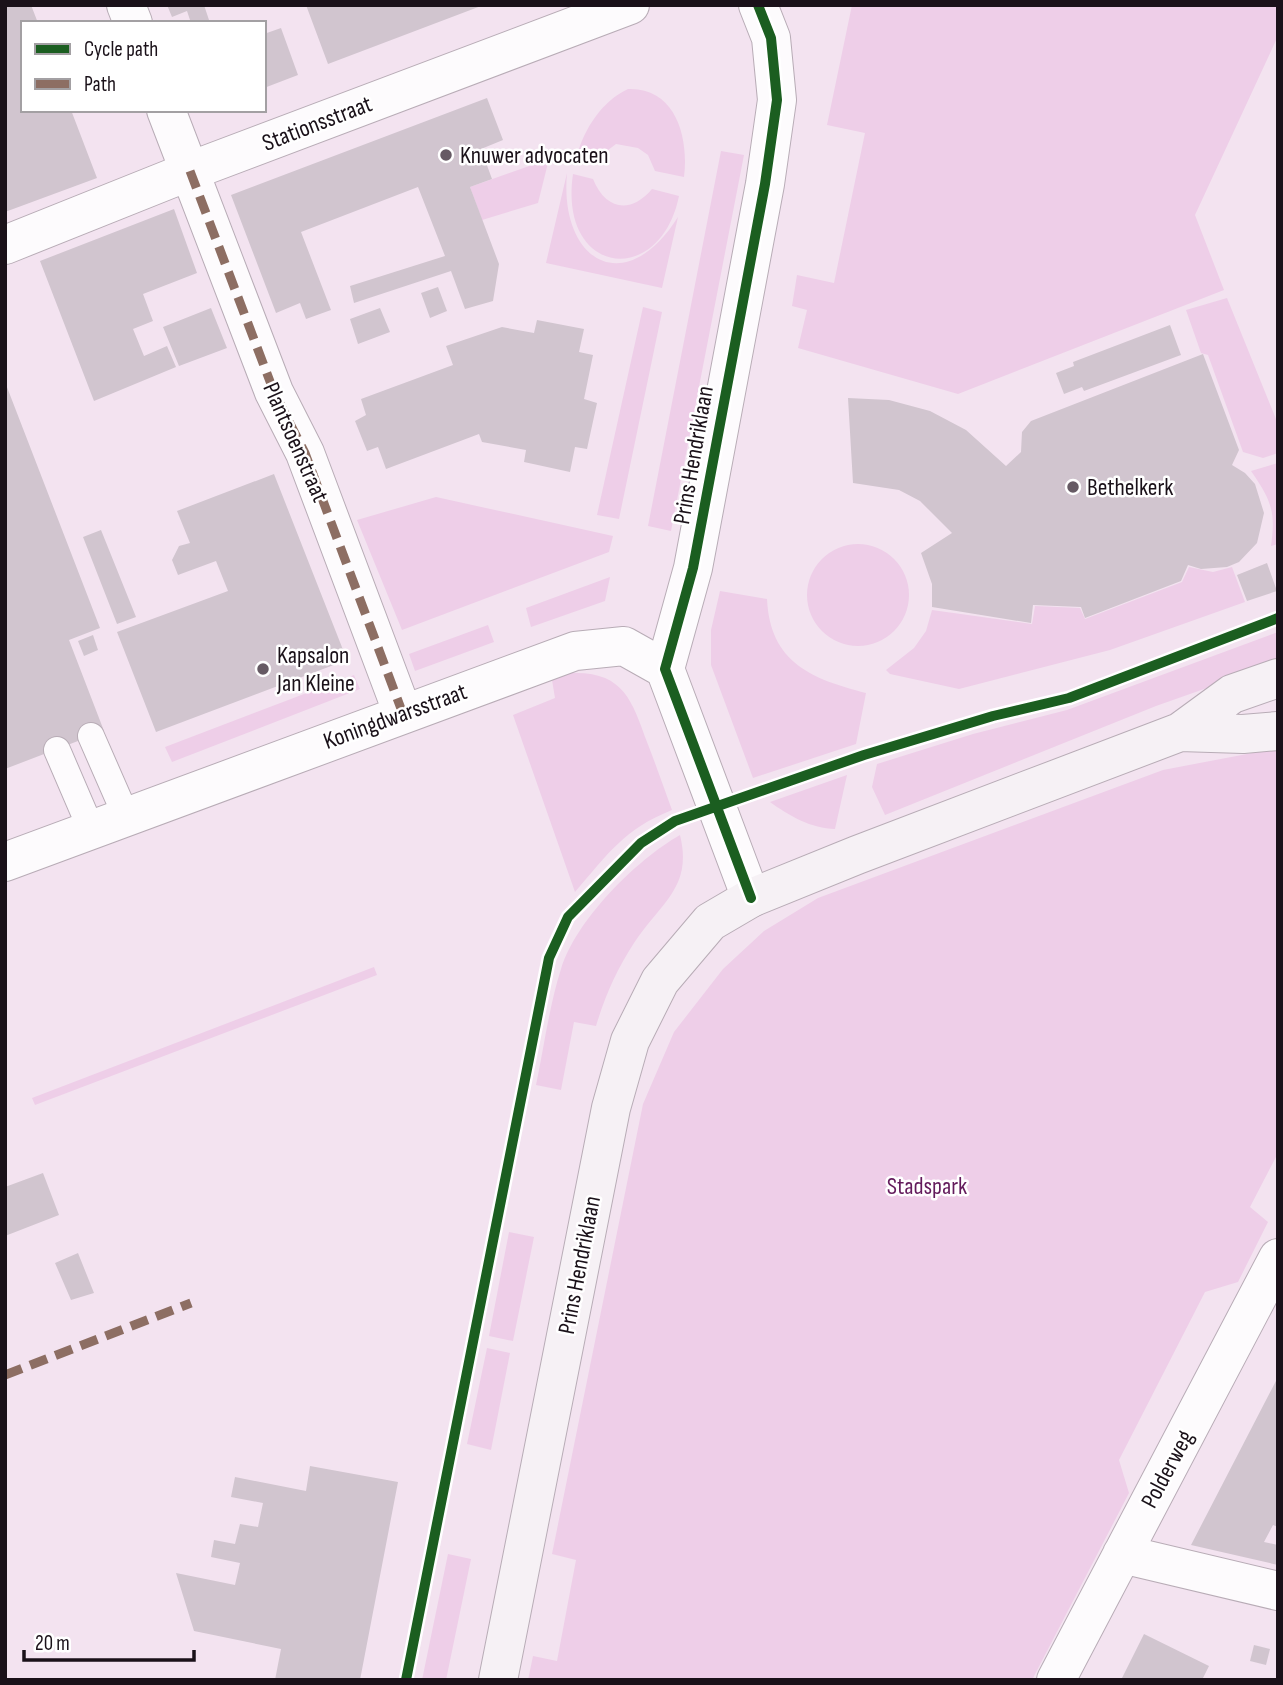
<svg xmlns="http://www.w3.org/2000/svg" width="1283" height="1685" viewBox="0 0 1283 1685" font-family="'Sofia Sans Condensed',sans-serif">
  <style>
    .green { fill: #eecee8 }
    .building { fill: #d1c5cf }
    .lines { fill: none; stroke-linecap: round; stroke-linejoin: round }
    .lane-casing { stroke: #b8acb6; stroke-width: 28 }
    .street-casing { stroke: #b8acb6; stroke-width: 40 }
    .secondary-casing { stroke: #b8acb6; stroke-width: 40 }
    .lane { stroke: #fdfbfd; stroke-width: 26 }
    .street { stroke: #fdfbfd; stroke-width: 38 }
    .secondary { stroke: #f6f1f5; stroke-width: 38 }
    .quiet { stroke: #8d6e63; stroke-width: 9; stroke-dasharray: 18 9; stroke-linecap: butt }
    .cycleway-casing { stroke: #fff; stroke-width: 15 }
    .cycleway { stroke: #1b5e20; stroke-width: 10 }
    .poi-dot { fill: #665a64; stroke: #fff; stroke-width: 2.5 }
    .labels { text-anchor: middle; stroke-width: 5; stroke-linejoin: round; paint-order: stroke }
    .street-label { font-size: 24px; fill: #1a1119; stroke: #fff }
    .poi-label { font-size: 24px; fill: #1a1119; stroke: #fff; text-anchor: start }
    .park-label { font-size: 24px; fill: #631b5c; stroke: #fff }
  </style>
  <rect width="100%" height="100%" fill="#f3e3f0"/>
  <!-- green -->
  <path class="green" d="M 852,5 L 1278,5 L 1278,36 L 1195,215 L 1224,290 L 958,394 L 798,348 L 807,310 L 792,306 L 797,275 L 834,283 L 865,133 L 827,125 Z
    M 628,89 C 676,87 689,138 684,177 L 655,171 L 648,155 L 638,148 L 616,144 L 595,160 L 577,156 C 584,129 602,101 628,89 Z
    M 721,151 L 744,155 L 671,531 L 648,526 Z
    M 549,159 L 538,203 L 482,220 L 470,187 Z
    M 567,173 C 559,261 625,301 678,217 L 662,288 L 546,263 Z
    M 573,174 L 593,179 C 605,209 630,215 652,189 L 679,196 C 660,289 558,276 573,174 Z
    M 1227,298 L 1278,424 L 1278,453 L 1263,458 L 1243,452 L 1208,355 L 1201,353 L 1186,310 Z
    M 643,307 L 662,312 L 619,519 L 597,515 Z
    M 1278,463 L 1278,544 L 1271,546 C 1276,511 1271,500 1251,471 Z
    M 436,497 L 613,536 L 609,552 L 402,630 L 357,520 Z
    M807 595a51 51 0 1 1 102 0a51 51 0 1 1-102 0Z
    M 1189,567 L 1213,572 L 1232,567 L 1245,602 L 1110,650 L 959,689 L 890,674 L 886,670 L 914,648 L 926,631 L 932,610 L 1032,624 L 1035,606 L 1080,608 L 1085,619 L 1182,582 Z
    M 610,577 L 605,601 L 531,627 L 526,608 Z
    M 720,591 L 767,599 C 770,663 812,679 866,693 L 856,744 L 753,778 L 711,665 L 711,630 Z
    M 488,625 L 494,642 L 415,671 L 409,654 Z
    M 1278,632 L 1278,663 L 1156,706 L 885,815 L 872,787 L 877,764 L 973,734 L 1067,710 Z
    M 571,673 C 623,671 632,700 647,742 C 656,765 664,788 672,810 C 624,829 608,854 575,892 L 513,715 L 555,698 L 552,680 Z
    M 354,675 L 360,689 L 172,762 L 165,747 Z
    M 1278,748 L 1278,1153 L 1250,1207 L 1268,1222 L 1238,1282 L 1205,1292 L 1119,1460 L 1129,1493 L 1032,1680 L 528,1680 L 533,1656 L 557,1661 L 576,1560 L 552,1554 L 643,1104 L 674,1032 L 723,969 L 764,931 L 818,898 L 1163,770 Z
    M 847,775 L 835,829 C 812,829 788,815 770,802 Z
    M 680,835 C 693,888 660,903 634,943 C 617,969 605,996 596,1026 L 574,1022 L 561,1090 L 536,1085 C 544,1047 549,1007 561,969 C 576,920 636,860 680,835 Z
    M 374,967 L 377,975 L 35,1105 L 32,1098 Z
    M 509,1232 L 534,1237 L 513,1341 L 489,1336 Z
    M 487,1348 L 510,1353 L 491,1450 L 467,1444 Z
    M 448,1554 L 471,1559 L 446,1680 L 422,1680 Z"/>
  <!-- building -->
  <path class="building" d="M 5,5 L 31,5 L 38,23 L 23,23 L 23,110 L 71,110 L 97,178 L 5,212 Z
    M 167,5 L 204,5 L 210,23 L 191,23 L 187,11 L 172,17 Z
    M 306,5 L 481,5 L 481,6 L 328,64 Z
    M 281,28 L 298,75 L 264,88 L 264,34 Z
    M 487,98 L 503,140 L 481,149 L 492,179 L 470,187 L 499,264 L 493,301 L 465,309 L 451,271 L 354,303 L 350,286 L 445,256 L 418,187 L 301,232 L 331,310 L 306,319 L 300,303 L 276,313 L 231,195 Z
    M 174,209 L 197,273 L 143,294 L 153,321 L 133,329 L 144,356 L 167,346 L 176,367 L 94,401 L 40,261 Z
    M 438,287 L 447,311 L 430,318 L 421,293 Z
    M 211,308 L 227,348 L 179,366 L 163,327 Z
    M 380,308 L 390,332 L 358,344 L 350,319 Z
    M 537,320 L 584,329 L 579,352 L 593,355 L 584,399 L 597,403 L 587,449 L 575,447 L 570,472 L 524,462 L 526,450 L 482,442 L 479,434 L 386,469 L 378,447 L 367,451 L 355,421 L 366,415 L 361,399 L 453,365 L 446,346 L 502,327 L 534,333 Z
    M 1170,325 L 1181,355 L 1084,391 L 1082,387 L 1064,394 L 1056,373 L 1074,366 L 1073,362 Z
    M 1203,354 L 1239,450 L 1232,465 L 1245,473 L 1255,484 L 1264,513 L 1257,543 L 1239,562 L 1227,567 L 1201,569 L 1188,565 L 1181,581 L 1085,618 L 1081,607 L 1033,605 L 1031,623 L 932,607 L 932,584 L 921,553 L 952,533 L 920,501 L 899,490 L 853,483 L 848,398 L 889,400 L 930,411 L 966,430 L 1006,466 L 1021,452 L 1022,432 L 1031,421 Z
    M 5,382 L 100,628 L 69,640 L 104,731 L 5,769 Z
    M 274,474 L 347,660 L 156,732 L 117,632 L 228,591 L 216,561 L 178,575 L 172,560 L 179,546 L 190,543 L 177,511 Z
    M 101,530 L 136,617 L 117,624 L 83,537 Z
    M 1267,563 L 1277,591 L 1247,601 L 1237,575 Z
    M 93,635 L 98,650 L 84,656 L 78,641 Z
    M 43,1173 L 59,1215 L 5,1236 L 5,1187 Z
    M 78,1253 L 94,1293 L 71,1300 L 55,1263 Z
    M 1278,1377 L 1278,1527 L 1273,1525 L 1264,1542 L 1278,1545 L 1278,1565 L 1191,1545 Z
    M 310,1466 L 398,1482 L 360,1680 L 275,1680 L 281,1649 L 194,1631 L 176,1573 L 235,1585 L 240,1563 L 211,1557 L 214,1540 L 235,1544 L 240,1524 L 258,1527 L 263,1503 L 231,1497 L 235,1477 L 306,1491 Z
    M 1144,1634 L 1209,1666 L 1202,1680 L 1121,1680 Z
    M 1254,1645 L 1270,1649 L 1266,1665 L 1250,1661 Z"/>
  <g class="lines">
    <!-- lane casing -->
    <g class="lane-casing">
      <path id="lane" d="M 91,736 L 126,816
        M 57,750 L 91,829"/>
    </g>
    <!-- street casing -->
    <g class="street-casing">
      <path id="street" d="M 126,5 L 133,23
        M 166,110 L 274,392 L 305,453 L 403,714
        M 5,245 L 190,171 L 630,5
        M 5,862 L 575,651 L 624,646 L 665,669
        M 751,898 L 665,669 L 693,568 L 765,184 L 777,100 L 771,38 L 758,5
        M 1122,1554 L 1278,1591
        M 1056,1680 L 1278,1258"/>
    </g>
    <!-- secondary casing -->
    <g class="secondary-casing">
      <path id="secondary" d="M 1180,732 L 1232,694 L 1278,678
        M 498,1680 L 611,1108 L 630,1041 L 660,981 L 710,922 L 751,898 L 857,855 L 1180,732 L 1243,734 L 1278,731"/>
    </g>
    <!-- lane -->
    <use href="#lane" class="lane"/>
    <!-- street -->
    <use href="#street" class="street"/>
    <!-- secondary -->
    <use href="#secondary" class="secondary"/>
    <!-- quiet -->
    <path class="quiet" d="M 190,171 L 274,392 L 305,453 L 403,714
      M 5,1375 L 191,1303"/>
    <!-- cycleway casing -->
    <g class="cycleway-casing">
      <path id="cycleway" d="M 751,898 L 665,669 L 693,568 L 765,184 L 777,100 L 771,38 L 758,5
        M 406,1680 L 549,958 L 568,917 L 641,843 L 675,821 L 864,755 L 993,716 L 1069,698 L 1278,618"/>
    </g>
    <!-- cycleway -->
    <use href="#cycleway" class="cycleway"/>
  </g>
  <!-- markers -->
  <g class="poi-dot">
    <circle cx="446" cy="155" r="7"/>
    <circle cx="1073" cy="487" r="7"/>
    <circle cx="263" cy="669" r="7"/>
  </g>
  <g class="labels">
    <!-- street labels -->
    <g class="street-label">
      <text transform="translate(317 123) rotate(-21)" y="8">Stationsstraat</text>
      <text transform="translate(296 442) rotate(66)" y="8">Plantsoenstraat</text>
      <text transform="translate(693 455) rotate(-80)" y="8">Prins Hendriklaan</text>
      <text transform="translate(395 716) rotate(-20)" y="8">Koningdwarsstraat</text>
      <text transform="translate(579 1265) rotate(-79)" y="8">Prins Hendriklaan</text>
      <text transform="translate(1167 1469) rotate(-62)" y="8">Polderweg</text>
    </g>
    <!-- poi labels -->
    <g class="poi-label">
      <text x="460" y="163">Knuwer advocaten</text>
      <text x="1087" y="495">Bethelkerk</text>
      <text x="277" y="663">Kapsalon<tspan x="277" dy="28">Jan Kleine</tspan></text>
    </g>
    <!-- park labels -->
    <g class="park-label">
      <text x="927" y="1194">Stadspark</text>
    </g>
  </g>
  <!-- border -->
  <rect width="1283" height="1685" fill="none" stroke="#1a1119" stroke-width="14"/>
  <!-- legend -->
  <rect x="21" y="21" width="245" height="91" fill="#ffffff" stroke="#a3a0a3" stroke-width="2"/>
  <rect x="35" y="44" width="35" height="10" fill="#1b5e20" stroke="#a3a0a3" stroke-width="2"/>
  <text x="84" y="56" font-size="21" fill="#1a1119">Cycle path</text>
  <rect x="35" y="79" width="35" height="10" fill="#8d6e63" stroke="#a3a0a3" stroke-width="2"/>
  <text x="84" y="91" font-size="21" fill="#1a1119">Path</text>
  <!-- scale -->
  <path d="M24 1650v10h170v-10" fill="none" stroke="#1a1119" stroke-width="3.5"/>
  <text x="35" y="1650" font-size="21" fill="#1a1119" stroke="#ffffff" stroke-width="5" paint-order="stroke">20 m</text>
</svg>
